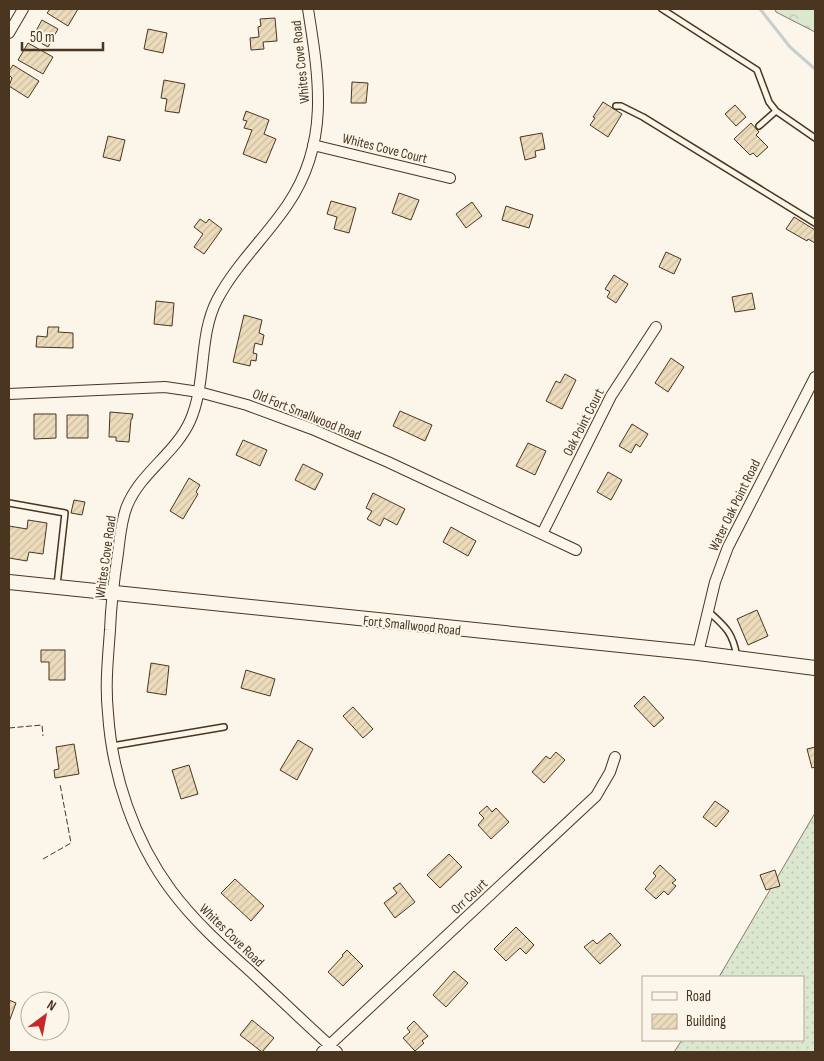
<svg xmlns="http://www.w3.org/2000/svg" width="824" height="1061" viewBox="0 0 824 1061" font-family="'Sofia Sans Condensed',sans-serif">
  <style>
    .grass { fill: url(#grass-dots); stroke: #887966 }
    .forest { fill: url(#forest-crowns); stroke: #887966 }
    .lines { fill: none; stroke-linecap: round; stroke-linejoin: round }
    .stream { stroke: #c9cecd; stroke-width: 3 }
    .building { fill: url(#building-hatch); stroke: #4a3520 }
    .lane-casing { stroke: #4a3520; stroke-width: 8 }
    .street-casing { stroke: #4a3520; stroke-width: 12 }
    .secondary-casing { stroke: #4a3520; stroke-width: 16 }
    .lane { stroke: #fbf6e9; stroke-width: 5 }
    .street { stroke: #fbf6e9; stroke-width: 10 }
    .secondary { stroke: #fbf6e9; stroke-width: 14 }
    .fence { stroke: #4a3520; stroke-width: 1; stroke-dasharray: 6 2.5; stroke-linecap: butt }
    .labels { text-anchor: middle; stroke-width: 4; stroke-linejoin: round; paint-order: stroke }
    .street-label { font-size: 14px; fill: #4a3520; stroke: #fbf6e9 }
  </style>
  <defs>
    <pattern id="grass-dots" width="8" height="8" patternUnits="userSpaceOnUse" patternTransform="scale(1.25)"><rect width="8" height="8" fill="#dce7d0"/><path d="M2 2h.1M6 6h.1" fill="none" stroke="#bec7b2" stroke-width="1.8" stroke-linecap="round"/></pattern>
    <pattern id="forest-crowns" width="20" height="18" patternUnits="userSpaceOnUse" patternTransform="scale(1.25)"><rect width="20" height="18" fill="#dce7d0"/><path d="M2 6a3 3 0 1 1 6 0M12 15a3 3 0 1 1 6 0" fill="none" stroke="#bec7b2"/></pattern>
    <pattern id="building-hatch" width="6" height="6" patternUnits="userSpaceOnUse" patternTransform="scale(1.25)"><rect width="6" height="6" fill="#ecdcbc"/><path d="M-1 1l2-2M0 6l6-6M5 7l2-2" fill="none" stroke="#ccbda1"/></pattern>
  </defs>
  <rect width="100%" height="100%" fill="#fbf6e9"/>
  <!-- grass -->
  <path class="grass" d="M 815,813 L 815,1052 L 674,1052 L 682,1040 L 803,1040 L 803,977 L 719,977 Z"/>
  <!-- forest -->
  <path class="forest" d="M 775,9 L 815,9 L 815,32 L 776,12 Z"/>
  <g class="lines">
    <!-- stream -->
    <path class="stream" d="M 760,9 L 790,47 L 815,69"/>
  </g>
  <!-- building -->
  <path class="building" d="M 50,9 L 78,9 L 68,26 L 47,13 Z
    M 275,18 L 277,41 L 263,42 L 264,49 L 251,50 L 250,38 L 259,37 L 258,27 L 261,26 L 260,19 Z
    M 42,20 L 58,29 L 48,47 L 32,38 Z
    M 148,29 L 167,33 L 163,53 L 144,49 Z
    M 28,43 L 53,57 L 43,74 L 18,60 Z
    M 13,65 L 39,81 L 28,98 L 9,86 L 12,78 L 9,75 L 9,71 Z
    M 164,80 L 185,84 L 179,113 L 165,111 L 167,99 L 161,98 Z
    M 352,82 L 368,83 L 366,103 L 351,103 Z
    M 603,102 L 622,114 L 608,137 L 590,125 L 595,118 L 593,117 Z
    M 735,105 L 746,117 L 736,126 L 725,114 Z
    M 246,111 L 269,120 L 264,134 L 276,139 L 266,163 L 243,154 L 252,130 L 244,128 L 247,121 L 243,120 Z
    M 751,123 L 759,132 L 756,135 L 768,147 L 757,157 L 753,153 L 750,155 L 734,139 Z
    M 542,133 L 545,149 L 535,151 L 536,157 L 525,160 L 520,137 Z
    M 108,136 L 125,140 L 120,161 L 103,157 Z
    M 399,193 L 419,200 L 411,220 L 392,213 Z
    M 331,201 L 356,208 L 349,233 L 334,229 L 337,217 L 327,214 Z
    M 472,202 L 482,216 L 466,228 L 456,214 Z
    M 506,206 L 533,215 L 529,228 L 502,220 Z
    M 794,217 L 815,230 L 815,243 L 808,239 L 807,241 L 786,229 Z
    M 200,219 L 206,223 L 209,219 L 222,229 L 204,254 L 194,247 L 203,234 L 194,227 Z
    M 666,252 L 681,259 L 674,274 L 659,267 Z
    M 614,275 L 628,284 L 616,303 L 607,297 L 610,292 L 605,289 Z
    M 752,293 L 755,309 L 735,312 L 732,297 Z
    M 156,301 L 174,303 L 172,326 L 154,324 Z
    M 244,315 L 262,320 L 259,333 L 264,335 L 262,345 L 255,343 L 253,353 L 257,354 L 256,361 L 251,360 L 250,366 L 233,362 Z
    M 48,327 L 59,327 L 58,332 L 73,333 L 73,348 L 36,347 L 37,336 L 47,337 Z
    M 671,358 L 684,367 L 668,392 L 655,383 Z
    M 565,374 L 576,380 L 562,409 L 546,401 L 556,381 L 560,383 Z
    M 400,411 L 432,425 L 425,441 L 393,426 Z
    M 110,412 L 133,414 L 132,419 L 131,419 L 129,442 L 116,441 L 116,437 L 109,437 Z
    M 34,414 L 56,414 L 56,438 L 34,439 Z
    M 67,415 L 88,415 L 88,438 L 67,438 Z
    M 632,424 L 648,434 L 640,447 L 636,444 L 631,453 L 619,446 Z
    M 243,440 L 267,450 L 260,466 L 236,455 Z
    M 528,443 L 546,451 L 535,475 L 516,466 Z
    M 303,464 L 323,474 L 315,490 L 295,480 Z
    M 608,472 L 622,480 L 611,500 L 597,492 Z
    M 189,478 L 200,485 L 196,492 L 198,494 L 183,519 L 170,511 Z
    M 373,493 L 405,509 L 397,525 L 384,518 L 380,526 L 367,519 L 372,511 L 366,508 Z
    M 74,500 L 85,502 L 82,515 L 71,513 Z
    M 28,520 L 47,523 L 43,554 L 29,552 L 27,561 L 9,558 L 9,526 L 27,529 Z
    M 451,527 L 476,541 L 468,556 L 443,542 Z
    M 757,610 L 768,636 L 748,645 L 737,619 Z
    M 41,650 L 65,650 L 65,680 L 49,680 L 49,662 L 41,662 Z
    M 151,663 L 169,666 L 166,695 L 147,692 Z
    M 246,670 L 275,679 L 270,696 L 241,688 Z
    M 644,696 L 664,718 L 654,727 L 634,706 Z
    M 353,707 L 373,729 L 363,738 L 343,716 Z
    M 298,740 L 313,749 L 297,780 L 280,770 Z
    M 74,744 L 79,774 L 55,778 L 54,770 L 59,769 L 56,747 Z
    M 815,747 L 815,767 L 812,768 L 807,749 Z
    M 556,752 L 565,760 L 544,783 L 532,772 L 546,756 L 550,759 Z
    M 189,765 L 198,794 L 181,799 L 172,770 Z
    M 715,801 L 729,811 L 716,827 L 703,817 Z
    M 487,806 L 492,812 L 496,808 L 509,822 L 491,839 L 478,825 L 484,818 L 479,813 Z
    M 449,854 L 462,867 L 440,888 L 427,875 Z
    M 660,865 L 676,880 L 672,883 L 676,886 L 668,895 L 664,891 L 656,899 L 645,889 L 656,876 L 653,873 Z
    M 775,870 L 780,886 L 766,890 L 760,875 Z
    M 235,879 L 264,906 L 251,921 L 221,893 Z
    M 400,883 L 415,902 L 395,918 L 384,903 L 397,893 L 393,888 Z
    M 516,927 L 534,945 L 526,954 L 520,948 L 506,961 L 494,949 Z
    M 610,933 L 621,945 L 600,964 L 584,947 L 593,940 L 597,944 Z
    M 347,950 L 363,966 L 343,986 L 328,972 L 343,956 L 342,955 Z
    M 454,971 L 468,983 L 446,1007 L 433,995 Z
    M 9,1000 L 16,1003 L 9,1022 Z
    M 252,1020 L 274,1038 L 262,1052 L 240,1035 Z
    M 414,1021 L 428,1036 L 422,1041 L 424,1043 L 415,1051 L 403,1038 L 410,1032 L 407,1028 Z"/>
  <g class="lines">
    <!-- lane casing -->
    <g class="lane-casing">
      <path id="lane" d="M 662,9 L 757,70 L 769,102 L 776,111
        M 616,106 L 621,106 L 643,117 L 815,223
        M 759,126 L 776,111 L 815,138
        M 9,503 L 65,513 L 57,585
        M 708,611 C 726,627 733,633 737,657
        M 112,746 L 224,727"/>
    </g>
    <!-- street casing -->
    <g class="street-casing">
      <path id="street" d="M 308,9 C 319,78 330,142 288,204 C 266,237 236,264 217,300 C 198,337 207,383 190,421 C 175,454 141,472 127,506 C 121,521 120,537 118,553 C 114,579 111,604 110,630 C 108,658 105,685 108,713 C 112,775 134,840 171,890 C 194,921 222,946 250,971 C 279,998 308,1026 337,1052
        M 9,33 L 23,9
        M 313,145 L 450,178
        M 9,394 L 165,387 L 199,392 L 247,405 L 312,429 L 388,462 L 576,550
        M 542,534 L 611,396 L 656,327
        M 698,653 L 715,582 L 728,547 L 815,377
        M 322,1052 L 596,796 L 610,772 L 615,757"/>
    </g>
    <!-- secondary casing -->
    <g class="secondary-casing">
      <path id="secondary" d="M 9,582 L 698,653 L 815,668"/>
    </g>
    <!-- lane -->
    <use href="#lane" class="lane"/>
    <!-- street -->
    <use href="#street" class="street"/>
    <!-- secondary -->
    <use href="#secondary" class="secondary"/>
    <!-- fence -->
    <path class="fence" d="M 9,728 L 42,725 L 43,736
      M 43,859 L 71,843 L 60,784"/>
  </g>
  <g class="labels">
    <!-- street labels -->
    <g class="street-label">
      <text transform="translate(300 62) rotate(-96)" y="5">Whites Cove Road</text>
      <text transform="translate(385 148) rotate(14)" y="5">Whites Cove Court</text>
      <text transform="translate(307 414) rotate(22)" y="5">Old Fort Smallwood Road</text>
      <text transform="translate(583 422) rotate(-63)" y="5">Oak Point Court</text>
      <text transform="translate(734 505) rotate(-64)" y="5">Water Oak Point Road</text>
      <text transform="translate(105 557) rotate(-82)" y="5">Whites Cove Road</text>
      <text transform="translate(412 625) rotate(6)" y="5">Fort Smallwood Road</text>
      <text transform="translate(469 896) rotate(-43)" y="5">Orr Court</text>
      <text transform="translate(232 935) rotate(44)" y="5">Whites Cove Road</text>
    </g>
  </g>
  <!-- border -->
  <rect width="824" height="1061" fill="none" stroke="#4a3520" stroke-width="20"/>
  <!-- legend -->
  <rect x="642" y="976" width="162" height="65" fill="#fbf6e9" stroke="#b4a999"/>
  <rect x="652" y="992" width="25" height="8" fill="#fbf6e9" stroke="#b4a999"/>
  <text x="686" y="1001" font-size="15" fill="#4a3520">Road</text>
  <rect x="652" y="1014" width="25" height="15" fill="url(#building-hatch)" stroke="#b4a999"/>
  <text x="686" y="1026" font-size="15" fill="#4a3520">Building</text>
  <!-- north arrow -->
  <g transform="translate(45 1016) rotate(32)"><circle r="24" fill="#fbf6e9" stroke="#b4a999"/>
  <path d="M0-4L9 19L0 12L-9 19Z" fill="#c62828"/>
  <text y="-8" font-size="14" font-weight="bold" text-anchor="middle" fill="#4a3520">N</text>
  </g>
  <!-- scale -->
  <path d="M22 42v8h81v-8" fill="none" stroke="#4a3520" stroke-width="2.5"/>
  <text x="30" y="42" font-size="15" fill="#4a3520" stroke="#fbf6e9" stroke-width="4" paint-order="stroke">50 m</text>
</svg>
